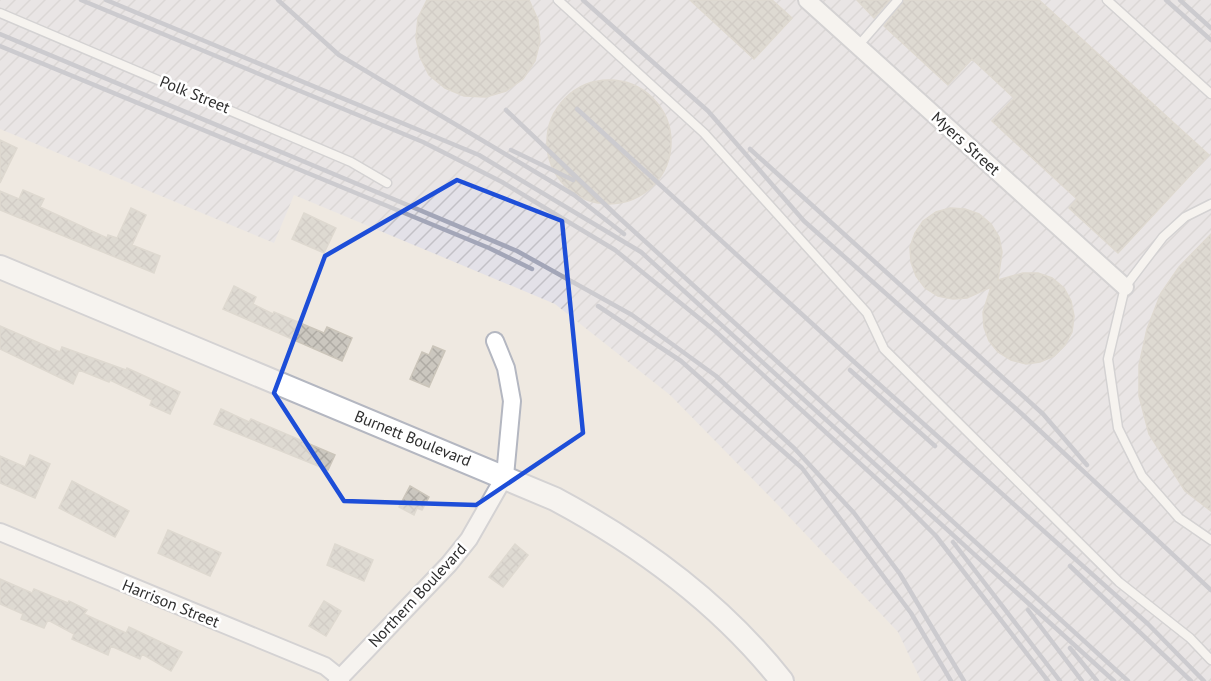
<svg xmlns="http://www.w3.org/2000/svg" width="1211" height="681" viewBox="0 0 1211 681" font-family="'PT Sans',sans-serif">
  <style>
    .industrial { fill: url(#industrial-furrows) }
    .building { fill: url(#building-cross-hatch); stroke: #cbc5ba; stroke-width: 1.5 }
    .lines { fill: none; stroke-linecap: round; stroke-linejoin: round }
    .lane-casing { stroke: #b4b7c1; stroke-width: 11 }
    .street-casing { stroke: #b4b7c1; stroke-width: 20 }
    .secondary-casing { stroke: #b4b7c1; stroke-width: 26 }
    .lane { stroke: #fff; stroke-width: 8 }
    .street { stroke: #fff; stroke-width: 16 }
    .secondary { stroke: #fff; stroke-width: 22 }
    .rail { stroke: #a3a6b8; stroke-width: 4.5 }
    .marked { fill: none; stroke: #1d4ed8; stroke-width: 4.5; stroke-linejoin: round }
    .labels { text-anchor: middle; stroke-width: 5; stroke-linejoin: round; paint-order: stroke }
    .street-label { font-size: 16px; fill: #2e2e2e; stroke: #fff }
  </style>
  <defs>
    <pattern id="industrial-furrows" width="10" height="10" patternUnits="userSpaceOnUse" patternTransform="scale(1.5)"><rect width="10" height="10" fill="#e3e1e8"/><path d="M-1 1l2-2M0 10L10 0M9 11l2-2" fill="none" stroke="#c3c1c7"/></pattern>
    <pattern id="building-cross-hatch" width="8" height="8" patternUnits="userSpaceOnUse" patternTransform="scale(1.5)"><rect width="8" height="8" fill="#cbc7bf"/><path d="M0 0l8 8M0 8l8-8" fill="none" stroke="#afaba4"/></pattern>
  </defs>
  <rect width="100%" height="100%" fill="#efe9e1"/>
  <!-- industrial -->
  <path class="industrial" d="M 0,0 L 1211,0 L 1211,681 L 921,681 L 898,632 L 778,505 L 670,395 L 555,304 L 294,195 L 274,243 L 0,129 Z"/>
  <!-- building -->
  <path class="building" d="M 427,0 L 529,0 L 538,20 L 540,41 L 535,61 L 523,79 L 506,91 L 486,97 L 464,96 L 445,88 L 429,75 L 420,57 L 416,38 L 418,18 Z
    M 690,0 L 772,0 L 792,18 L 754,59 Z
    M 857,0 L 890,0 L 874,18 Z
    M 904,0 L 1039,0 L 1209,155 L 1118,253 L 1069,208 L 1077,199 L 992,121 L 1014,98 L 972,59 L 948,85 L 884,26 Z
    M547 142a62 62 0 1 1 124 0a62 62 0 1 1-124 0Z
    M 0,140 L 17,148 L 0,183 Z
    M 23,190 L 44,199 L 40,207 L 107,238 L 108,235 L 117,238 L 131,208 L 146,215 L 132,245 L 160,256 L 154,273 L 0,210 L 0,191 L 19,199 Z
    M 950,208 L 965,209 L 979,214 L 991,224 L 999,237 L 1002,252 L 998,280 L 1023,273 L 1038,273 L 1052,278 L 1064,288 L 1071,301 L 1074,316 L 1072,332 L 1065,345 L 1054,356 L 1040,362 L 1026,364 L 1011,360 L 998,352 L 989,341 L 984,327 L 983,312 L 991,287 L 967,298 L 953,299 L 938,296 L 925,288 L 916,276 L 911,262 L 910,247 L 915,233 L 923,221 L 936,212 Z
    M 304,213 L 336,228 L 324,253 L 292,239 Z
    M 1211,234 L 1211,511 L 1185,491 L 1149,434 L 1139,396 L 1139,365 L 1147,329 L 1161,293 L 1179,267 Z
    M 234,286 L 256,297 L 253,304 L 273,314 L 274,312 L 324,333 L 327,327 L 352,338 L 342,361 L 223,309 Z
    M 0,326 L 60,352 L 62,347 L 126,370 L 127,368 L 180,392 L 170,414 L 150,405 L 152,400 L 110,380 L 109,382 L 79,370 L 73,384 L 0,349 Z
    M 433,346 L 445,351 L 429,387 L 410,379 L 422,352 L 429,355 Z
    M 221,409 L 249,422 L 251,419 L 335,455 L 328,470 L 214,424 Z
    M 30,455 L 50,464 L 35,498 L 0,483 L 0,456 L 25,467 Z
    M 72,481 L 129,511 L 115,537 L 59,508 Z
    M 410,486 L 429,497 L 422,510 L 417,508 L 414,515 L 399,507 Z
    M 168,530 L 221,553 L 210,576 L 158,553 Z
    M 335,544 L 373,560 L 364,581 L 327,565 Z
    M 515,544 L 528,555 L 503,587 L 489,577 Z
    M 0,579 L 32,593 L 34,589 L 68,603 L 69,601 L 87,610 L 84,614 L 126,633 L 129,627 L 182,652 L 171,671 L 142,654 L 140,659 L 111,646 L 108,655 L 72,639 L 74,634 L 48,620 L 44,628 L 21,619 L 23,614 L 0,604 Z
    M 324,601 L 341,611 L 326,636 L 309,626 Z"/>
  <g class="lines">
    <!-- lane casing -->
    <g class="lane-casing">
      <path id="lane" d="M 558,0 L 704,133 L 867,313 L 884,349 L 1119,582 L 1190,638 L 1211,660
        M 1107,0 L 1211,94
        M 0,13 L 351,162 L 387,183
        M 858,46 L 898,0
        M 1211,204 L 1185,217 L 1163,237 L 1125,287 L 1108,359 L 1118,428 L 1142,476 L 1179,518 L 1211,540"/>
    </g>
    <!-- street casing -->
    <g class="street-casing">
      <path id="street" d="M 807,0 L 1125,287
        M 0,532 L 325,666 L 340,678 L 337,681
        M 341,681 L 340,678 L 449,564 L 469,539 L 505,476 L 512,401 L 506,368 L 495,341"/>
    </g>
    <!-- secondary casing -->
    <g class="secondary-casing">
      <path id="secondary" d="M 0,267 L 555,499 C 641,545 721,604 782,681"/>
    </g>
    <!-- lane -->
    <use href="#lane" class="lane"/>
    <!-- street -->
    <use href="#street" class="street"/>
    <!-- secondary -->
    <use href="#secondary" class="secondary"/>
    <!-- rail -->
    <path class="rail" d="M 81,0 L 423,142 L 502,182 L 615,250 L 715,331 L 901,501 L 936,536 L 1048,681
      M 106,0 L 479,155 L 641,252 L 1114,681
      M 278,0 L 339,55 L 574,195 L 624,234
      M 583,0 L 708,111 L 804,221 L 1023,415 L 1211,590
      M 1166,0 L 1211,40
      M 1180,0 L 1211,28
      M 0,34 L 517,251 L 632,315 L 716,376 L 795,449 L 854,513 L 900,574 L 964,681
      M 0,46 L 489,248 L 532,269
      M 577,109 L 852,360 L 1148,624 L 1204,681
      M 506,110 L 615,214 L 1128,681
      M 750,149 L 1043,414 L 1087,465
      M 511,150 L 573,180
      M 598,306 L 681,361 L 802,468 L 911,613 L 951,681
      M 850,370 L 935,446
      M 953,542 L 1060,681
      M 1070,566 L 1191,681
      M 1028,610 L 1082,681
      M 1070,648 L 1097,681"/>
  </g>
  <!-- marked area -->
  <path d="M0 0H1211V681H0ZM 457,180 L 562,221 L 583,433 L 476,505 L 344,501 L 274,393 L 325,256 Z" fill="#efe9e1" fill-opacity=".55" fill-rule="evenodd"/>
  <path class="marked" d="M 457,180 L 562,221 L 583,433 L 476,505 L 344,501 L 274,393 L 325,256 Z"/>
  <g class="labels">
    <!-- street labels -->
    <g class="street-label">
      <text transform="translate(195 94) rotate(22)" y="6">Polk Street</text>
      <text transform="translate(966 143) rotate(42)" y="6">Myers Street</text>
      <text transform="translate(413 438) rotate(22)" y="6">Burnett Boulevard</text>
      <text transform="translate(417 595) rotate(-47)" y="6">Northern Boulevard</text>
      <text transform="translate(171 603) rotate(22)" y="6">Harrison Street</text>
    </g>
  </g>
</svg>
